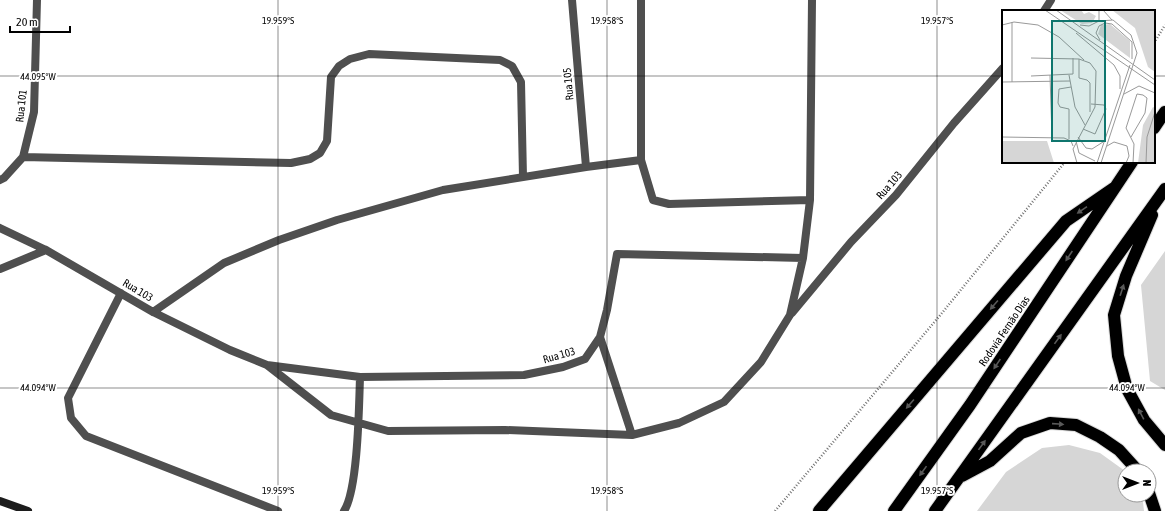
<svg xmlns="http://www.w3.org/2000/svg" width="1165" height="511" viewBox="0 0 1165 511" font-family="'Asap Condensed',sans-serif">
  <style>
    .green { fill: #d6d6d6 }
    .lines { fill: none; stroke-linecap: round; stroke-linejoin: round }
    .motorway-casing { stroke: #dbdbdb; stroke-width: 14 }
    .path { stroke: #717171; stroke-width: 2.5; stroke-dasharray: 1 2; stroke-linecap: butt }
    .service { stroke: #4f4f4f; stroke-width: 8 }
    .secondary { stroke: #1c1c1c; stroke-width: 8 }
    .motorway { stroke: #000; stroke-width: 12 }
    .oneway { fill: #595959 }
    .ticks { fill: none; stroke: #000; stroke-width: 1; stroke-opacity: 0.45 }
    .labels { text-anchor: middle; stroke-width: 4; stroke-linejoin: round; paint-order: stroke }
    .street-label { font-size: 11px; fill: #000; stroke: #fff }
    .inset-road { fill: none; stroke: #999; stroke-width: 1 }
    .view { fill: #0f766e; fill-opacity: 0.15; stroke: #0f766e; stroke-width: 2 }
    .inset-edge { fill: none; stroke: #000; stroke-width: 2 }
    .ticks-label { font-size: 10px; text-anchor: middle; fill: #000; stroke: #fff; stroke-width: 4; stroke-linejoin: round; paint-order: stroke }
  </style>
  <rect width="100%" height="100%" fill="#fff"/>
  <!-- green -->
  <path class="green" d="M 1165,251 L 1165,390 L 1150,381 L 1141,285 Z
    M 1069,445 L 1100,453 L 1125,471 L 1125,495 L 1139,495 L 1143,502 L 1144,511 L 977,511 L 1006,472 L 1042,448 Z"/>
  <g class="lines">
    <!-- motorway casing -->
    <g class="motorway-casing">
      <path id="motorway" d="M 1154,128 L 1165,112
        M 1152,215 L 1126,276 L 1114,315 L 1118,356 L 1127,389 L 1144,420 L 1165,445
        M 962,476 L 990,461 L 1021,433 L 1050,423 L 1076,425 L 1100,437 L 1119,450 L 1138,471
        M 1149,493 L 1155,511
        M 819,511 L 1066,221 L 1114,188
        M 894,511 L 970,405 L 1132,162
        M 935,511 L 1165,189"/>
    </g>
    <!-- path -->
    <path class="path" d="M 1154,43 L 1165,25
      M 775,511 L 942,313 L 1065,162"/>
    <!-- service -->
    <path class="service" d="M 572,0 L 586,167
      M 641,0 L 641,160 L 653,200 L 669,204 L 810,200
      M 1044,11 L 1051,0
      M 23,157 L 291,163 L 310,159 L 320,153 L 327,141 L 331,77 L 339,66 L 350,59 L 369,54 L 500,60 L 512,66 L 521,82 L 523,177
      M 0,180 L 4,178 L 23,157 L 34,112 L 37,0
      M 0,228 L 46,250 L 153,312 L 230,350 L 267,365 L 331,415 L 388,431 L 505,430 L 632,435 L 679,423 L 724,402 L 761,362 L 790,315 L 803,258 L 810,200 L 812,0
      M 0,269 L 46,250
      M 121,293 L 68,398 L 71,418 L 86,436 L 278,511
      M 153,312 L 224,263 L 279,240 L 337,220 L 443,190 L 586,167 L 641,160
      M 792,313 L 851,242 L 896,195 L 954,123 L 1003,68
      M 600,337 L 632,435
      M 267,365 L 360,377 L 524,375 L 563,367 L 585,359 L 600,337 L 607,310 L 617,254 L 803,258
      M 344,511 C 358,490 359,406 360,377"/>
    <!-- secondary -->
    <path class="secondary" d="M 0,501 L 28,511"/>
    <!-- motorway -->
    <use href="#motorway" class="motorway"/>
  </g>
  <!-- one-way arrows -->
  <defs><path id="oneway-solid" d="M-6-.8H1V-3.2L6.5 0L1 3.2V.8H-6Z"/></defs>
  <g class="oneway">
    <use href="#oneway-solid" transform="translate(1082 210) rotate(146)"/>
    <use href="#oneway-solid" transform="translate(1069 256) rotate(124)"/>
    <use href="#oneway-solid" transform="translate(1122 290) rotate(-72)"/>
    <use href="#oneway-solid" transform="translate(994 305) rotate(131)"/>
    <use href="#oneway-solid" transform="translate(1058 339) rotate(-54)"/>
    <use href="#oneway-solid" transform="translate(997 364) rotate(124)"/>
    <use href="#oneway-solid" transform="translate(910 404) rotate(131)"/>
    <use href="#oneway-solid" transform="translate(1141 414) rotate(-118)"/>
    <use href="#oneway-solid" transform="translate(1058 424) rotate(4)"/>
    <use href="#oneway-solid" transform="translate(982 445) rotate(-54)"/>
    <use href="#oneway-solid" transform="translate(923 471) rotate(126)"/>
  </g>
  <!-- ticks -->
  <path class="ticks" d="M 278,0 L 278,511M 607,0 L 607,511M 937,0 L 937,511M 0,76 L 1003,76M 1154,76 L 1165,76M 0,388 L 1165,388"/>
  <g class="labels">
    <!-- street labels -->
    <g class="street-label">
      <text transform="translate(568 84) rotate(-95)" y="4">Rua 105</text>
      <text transform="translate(21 106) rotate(-84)" y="4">Rua 101</text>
      <text transform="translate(889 185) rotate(-49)" y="4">Rua 103</text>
      <text transform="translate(138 290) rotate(31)" y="4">Rua 103</text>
      <text transform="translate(1004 331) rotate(-56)" y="4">Rodovia Fernão Dias</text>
      <text transform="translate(559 355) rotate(-16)" y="4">Rua 103</text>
    </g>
  </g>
  <!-- overview -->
  <g transform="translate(1002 10)">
    <rect width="153" height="153" fill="#fff"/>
    <path d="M 58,0 L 79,0 L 82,4 L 87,2 L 94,6 L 90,13 L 80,14 ZM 110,0 L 153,0 L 153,62 L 146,57 L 133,18 ZM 108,14 L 128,31 L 128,48 L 96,24 L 99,15 ZM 151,97 L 153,98 L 153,153 L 136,153 L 141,115 ZM 0,131 L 45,131 L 52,153 L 0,153 Z" fill="#d6d6d6"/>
    <path class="inset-road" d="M 43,0 L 153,75M 54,0 L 153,70M 97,0 L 97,11 L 111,10 L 129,25 L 135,43 L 99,153M 101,0 L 110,10M 10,12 L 10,72M 0,15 L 12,12 L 36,15 L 57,27 L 82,50M 78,15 L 87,16 L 97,11M 74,23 L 112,55 L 118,66M 98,30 L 94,23 L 97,16 L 103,13 L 110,14 L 130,32 L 130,49M 29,48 L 77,49 L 88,53 L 94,61 L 93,97 L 71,139 L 75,153M 77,49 L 77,68 L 85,70 L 88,73 L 88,102M 48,65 L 50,127M 67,65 L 73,97 L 83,115M 29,66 L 71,64 L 71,48M 118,66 L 118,79M 0,72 L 68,71M 122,84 L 137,76 L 153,83M 81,119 L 93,124 L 104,99 L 102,95 L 89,94M 0,127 L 62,128 L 69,131 L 71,136M 76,127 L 84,138 L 90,139 L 101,132M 129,127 L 143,103 L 145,88 L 141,85 L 135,84 L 124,118 L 132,134 L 131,153M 67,129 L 67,99 L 58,97 L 56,93 L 57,79 L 69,77M 74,131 L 77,143 L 93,151M 105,136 L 112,132 L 125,136 L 127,146 L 124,153M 95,153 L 128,55M 144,153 L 145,127 L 153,102"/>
    <path class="view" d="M 50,11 L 103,11 L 103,131 L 50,131 Z"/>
    <rect width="153" height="153" class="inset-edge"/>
  </g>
  <g class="ticks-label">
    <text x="278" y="24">19.959°S</text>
    <text x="607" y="24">19.958°S</text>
    <text x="937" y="24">19.957°S</text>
    <text x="38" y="80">44.095°W</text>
    <text x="1127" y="391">44.094°W</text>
    <text x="38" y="391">44.094°W</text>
    <text x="278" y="494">19.959°S</text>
    <text x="607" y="494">19.958°S</text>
    <text x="937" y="494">19.957°S</text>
  </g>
  <!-- north arrow -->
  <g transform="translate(1137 483) rotate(90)"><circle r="19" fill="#ffffff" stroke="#999999"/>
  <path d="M0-3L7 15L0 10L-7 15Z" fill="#000000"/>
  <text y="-6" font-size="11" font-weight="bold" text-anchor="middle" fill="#000000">N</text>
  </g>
  <!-- scale -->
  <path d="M10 26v6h60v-6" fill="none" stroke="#000000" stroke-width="2"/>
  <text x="16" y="26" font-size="12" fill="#000000" stroke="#ffffff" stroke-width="3" paint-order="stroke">20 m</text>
</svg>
